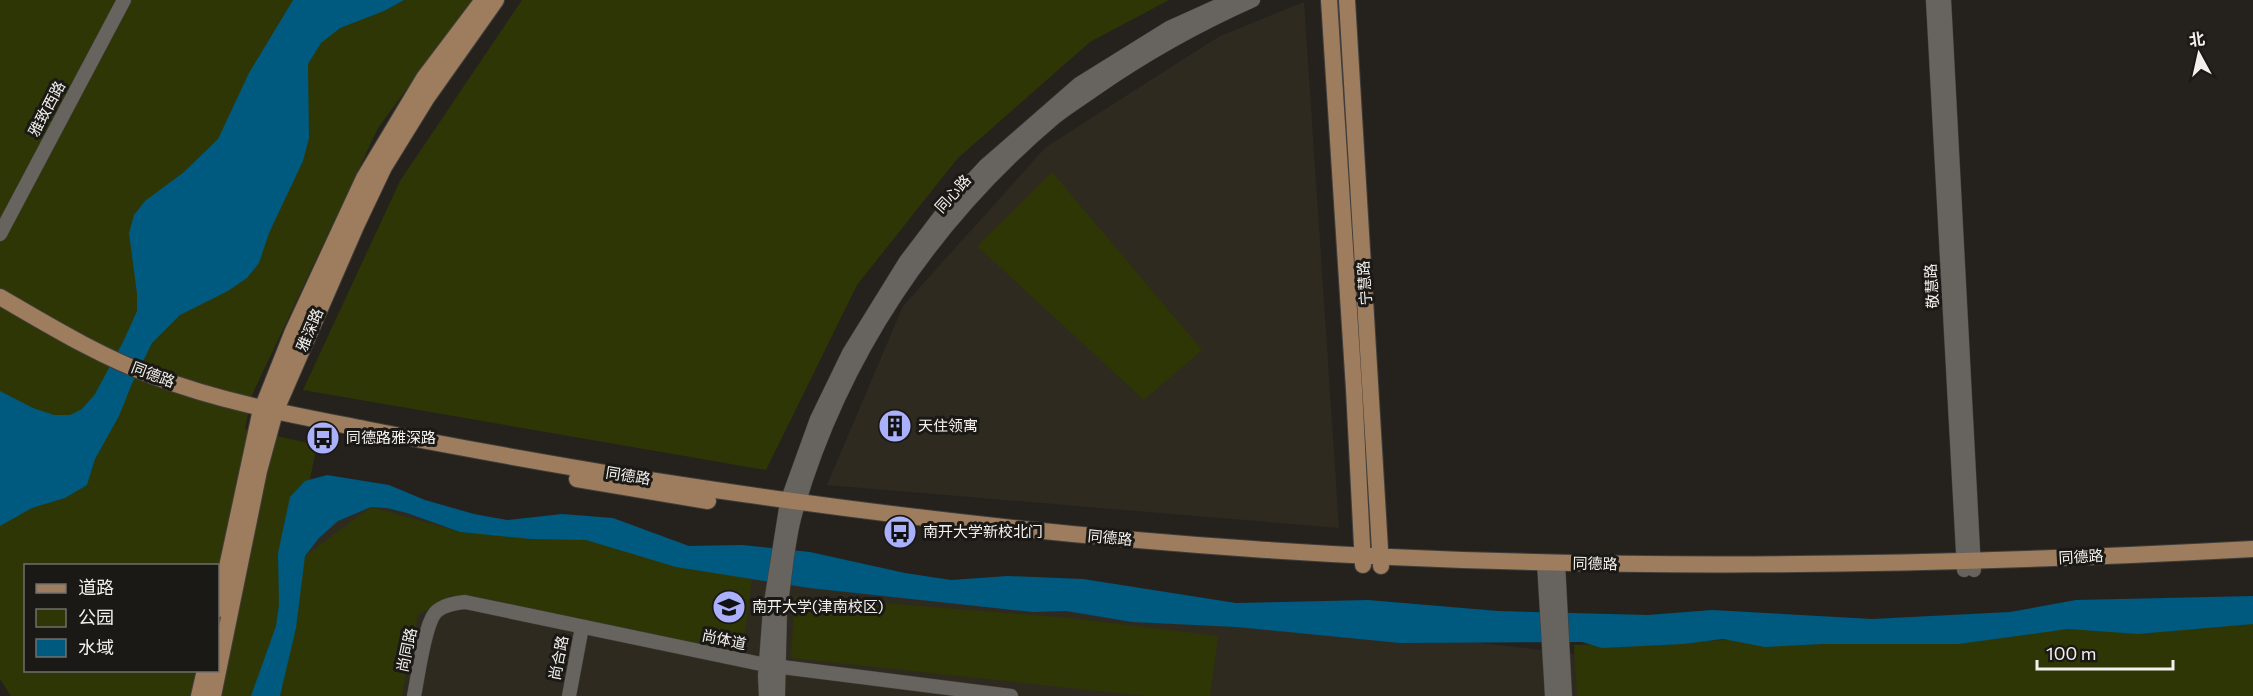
<svg xmlns="http://www.w3.org/2000/svg" width="2253" height="696" viewBox="0 0 2253 696" font-family="Commissioner,'Noto Sans SC',sans-serif">
  <style>
    .built { fill: #2f2a20 }
    .green { fill: #2f3605; fill-rule: evenodd }
    .water { fill: #00597e }
    .lines { fill: none; stroke-linecap: round; stroke-linejoin: round }
    .minor-casing { stroke: #403e3b; stroke-width: 15 }
    .major-casing { stroke: #403e3b; stroke-width: 18 }
    .minor { stroke: #67645f; stroke-width: 14 }
    .major { stroke: #9e7d5e; stroke-width: 16 }
    .labels { text-anchor: middle; stroke-width: 6; stroke-linejoin: round; paint-order: stroke }
    .street-label { font-size: 15px; fill: #f3f1ee; stroke: #1b1915 }
    .poi-label { font-size: 15px; fill: #f3f1ee; stroke: #1b1915; text-anchor: start }
  </style>
  <rect width="100%" height="100%" fill="#25221e"/>
  <!-- built -->
  <path class="built" d="M 1304,2 L 1339,528 L 827,485 L 903,306 L 1046,147 L 1220,36 Z
    M 317,492 L 690,551 L 1575,654 L 2253,632 L 2253,696 L 268,696 Z"/>
  <!-- green -->
  <path class="green" d="M 0,0 L 472,0 L 378,128 L 252,395 L 245,429 L 317,445 L 265,696 L 11,696 L 0,679 ZM 26,566 L 218,566 L 218,670 L 26,670 Z
    M 522,0 L 1169,0 L 1090,42 L 957,159 L 857,285 L 766,470 L 303,390 L 400,181 Z
    M 1052,172 L 1202,350 L 1144,400 L 977,246 Z
    M 371,507 L 460,532 L 586,540 L 752,579 L 742,654 L 451,595 L 418,615 L 402,696 L 277,696 L 305,556 Z
    M 795,596 L 1069,618 L 1218,636 L 1210,696 L 1145,696 L 791,658 Z
    M 2253,620 L 2253,696 L 1577,696 L 1574,645 L 2067,629 Z"/>
  <!-- water -->
  <path class="water" d="M 293,0 L 404,0 L 384,11 L 340,28 L 321,43 L 308,64 L 309,138 L 303,161 L 269,233 L 259,263 L 247,278 L 228,291 L 180,315 L 152,343 L 131,386 L 119,416 L 95,459 L 87,485 L 65,498 L 32,508 L 0,526 L 0,391 L 33,408 L 54,415 L 70,415 L 82,409 L 95,394 L 124,340 L 137,311 L 137,294 L 129,233 L 134,215 L 145,201 L 184,172 L 218,139 L 249,73 Z
    M 327,475 L 389,485 L 425,500 L 474,514 L 507,520 L 562,514 L 613,518 L 689,546 L 742,545 L 810,552 L 905,573 L 951,580 L 1008,576 L 1083,579 L 1236,603 L 1368,600 L 1498,611 L 1648,615 L 1712,610 L 1872,619 L 2010,612 L 2076,600 L 2253,596 L 2253,624 L 2138,634 L 2068,629 L 1958,644 L 1823,644 L 1765,647 L 1723,639 L 1683,644 L 1602,648 L 1582,642 L 1400,643 L 1236,627 L 1132,622 L 1066,611 L 1033,612 L 809,588 L 676,567 L 586,540 L 531,539 L 460,532 L 407,513 L 387,508 L 371,507 L 338,521 L 319,538 L 305,556 L 296,628 L 280,696 L 251,696 L 276,626 L 279,605 L 278,553 L 290,497 L 305,481 Z"/>
  <g class="lines">
    <!-- minor casing -->
    <g class="minor-casing">
      <path id="minor" d="M 1933,0 L 1964,570
        M 1944,0 L 1974,570
        M 0,234 L 124,0
        M 1544,562 L 1552,696
        M 1558,563 L 1565,696
        M 773,609 L 780,610 L 778,696
        M 780,610 C 785,579 787,540 796,511 C 841,356 931,222 1054,118 C 1066,108 1081,99 1095,89 C 1145,54 1197,25 1253,0
        M 414,696 C 418,677 424,627 435,613 C 442,605 455,603 465,602 L 766,665 L 1011,696
        M 569,696 L 582,627
        M 766,696 L 765,676 L 770,609 L 787,502 L 817,419 L 849,353 L 906,261 L 947,207 L 985,166 L 1079,84 L 1169,28 L 1231,0"/>
    </g>
    <!-- major casing -->
    <g class="major-casing">
      <path id="major" d="M 1329,0 L 1354,389 L 1363,565
        M 1347,0 L 1381,566
        M 0,297 C 50,326 99,356 153,376 C 221,402 293,415 365,429 C 455,447 545,463 636,478 C 841,510 1046,535 1253,549 C 1586,572 1920,567 2253,549
        M 577,479 L 708,501
        M 218,609 L 260,414 L 293,331 L 364,178 L 424,78 L 483,0
        M 199,696 L 205,670
        M 213,696 L 259,471 L 275,412 L 356,226 L 384,167 L 426,99 L 496,0"/>
    </g>
    <!-- minor -->
    <use href="#minor" class="minor"/>
    <!-- major -->
    <use href="#major" class="major"/>
  </g>
  <!-- icons -->
  <defs>
    <g id="building-disc" transform="scale(1.725)"><circle r="9.5" fill="#aab0fb" stroke="#1b1915"/><path d="M-4-6H4V6H1V3H-1V6H-4ZM-2.5-4.3h1.7v1.8h-1.7ZM.8-4.3h1.7v1.8H.8ZM-2.5-1h1.7V.8h-1.7ZM.8-1h1.7V.8H.8Z" fill="#111"/></g>
    <g id="bus-disc" transform="scale(1.725)"><circle r="9.5" fill="#aab0fb" stroke="#1b1915"/><path d="M-5-6H5V4H4V6H2V4H-2V6H-4V4H-5ZM-3.5-4V0h7V-4ZM-3.5 1.2v1.5H-2V1.2ZM2 1.2v1.5H3.5V1.2Z" fill="#111"/></g>
    <g id="university-disc" transform="scale(1.725)"><circle r="9.5" fill="#aab0fb" stroke="#1b1915"/><path d="M0-5L7-2L0 1L-7-2ZM-4 1L0 2.5L4 1V4Q0 6-4 4Z" fill="#111"/></g>
  </defs>
  <g fill-rule="evenodd">
    <use href="#building-disc" x="895" y="426"/>
    <use href="#bus-disc" x="323" y="438"/>
    <use href="#bus-disc" x="900" y="532"/>
    <use href="#university-disc" x="729" y="607"/>
  </g>
  <g class="labels">
    <!-- street labels -->
    <g class="street-label">
      <text transform="translate(47 109) rotate(-62)" y="5">雅致西路</text>
      <text transform="translate(953 194) rotate(-48)" y="5">同心路</text>
      <text transform="translate(1365 283) rotate(-94)" y="5">宁慧路</text>
      <text transform="translate(1932 286) rotate(-93)" y="5">敬慧路</text>
      <text transform="translate(310 330) rotate(-67)" y="5">雅深路</text>
      <text transform="translate(153 375) rotate(21)" y="5">同德路</text>
      <text transform="translate(628 476) rotate(9)" y="5">同德路</text>
      <text transform="translate(1110 538) rotate(5)" y="5">同德路</text>
      <text transform="translate(2081 557) rotate(-3)" y="5">同德路</text>
      <text transform="translate(1595 564) rotate(1)" y="5">同德路</text>
      <text transform="translate(724 640) rotate(12)" y="5">尚体道</text>
      <text transform="translate(407 650) rotate(-78)" y="5">尚同路</text>
      <text transform="translate(559 658) rotate(-79)" y="5">尚合路</text>
    </g>
    <!-- poi labels -->
    <g class="poi-label">
      <text x="918" y="431">天住领寓</text>
      <text x="346" y="443">同德路雅深路</text>
      <text x="923" y="537">南开大学新校北门</text>
      <text x="752" y="612">南开大学(津南校区)</text>
    </g>
  </g>
  <!-- legend -->
  <rect x="24" y="564" width="195" height="108" fill="#1b1915" stroke="#716f6c" stroke-width="1.5"/>
  <rect x="36" y="584" width="30" height="9" fill="#9e7d5e" stroke="#716f6c" stroke-width="1.5"/>
  <text x="78" y="594" font-size="18" fill="#f3f1ee">道路</text>
  <rect x="36" y="609" width="30" height="18" fill="#2f3605" stroke="#716f6c" stroke-width="1.5"/>
  <text x="78" y="624" font-size="18" fill="#f3f1ee">公园</text>
  <rect x="36" y="639" width="30" height="18" fill="#00597e" stroke="#716f6c" stroke-width="1.5"/>
  <text x="78" y="654" font-size="18" fill="#f3f1ee">水域</text>
  <!-- north arrow -->
  <g transform="translate(2199 54) rotate(352)" stroke="#1b1915" stroke-width="4.5" paint-order="stroke">
  <path d="M0-4.5L10 22L0 15L-10 22Z" fill="#f3f1ee"/>
  <text y="-9" font-size="16" font-weight="bold" text-anchor="middle" fill="#f3f1ee">北</text>
  </g>
  <!-- scale -->
  <path d="M2037 660v9h136v-9" fill="none" stroke="#f3f1ee" stroke-width="3"/>
  <text x="2046" y="660" font-size="18" fill="#f3f1ee" stroke="#1b1915" stroke-width="4.5" paint-order="stroke">100 m</text>
</svg>
